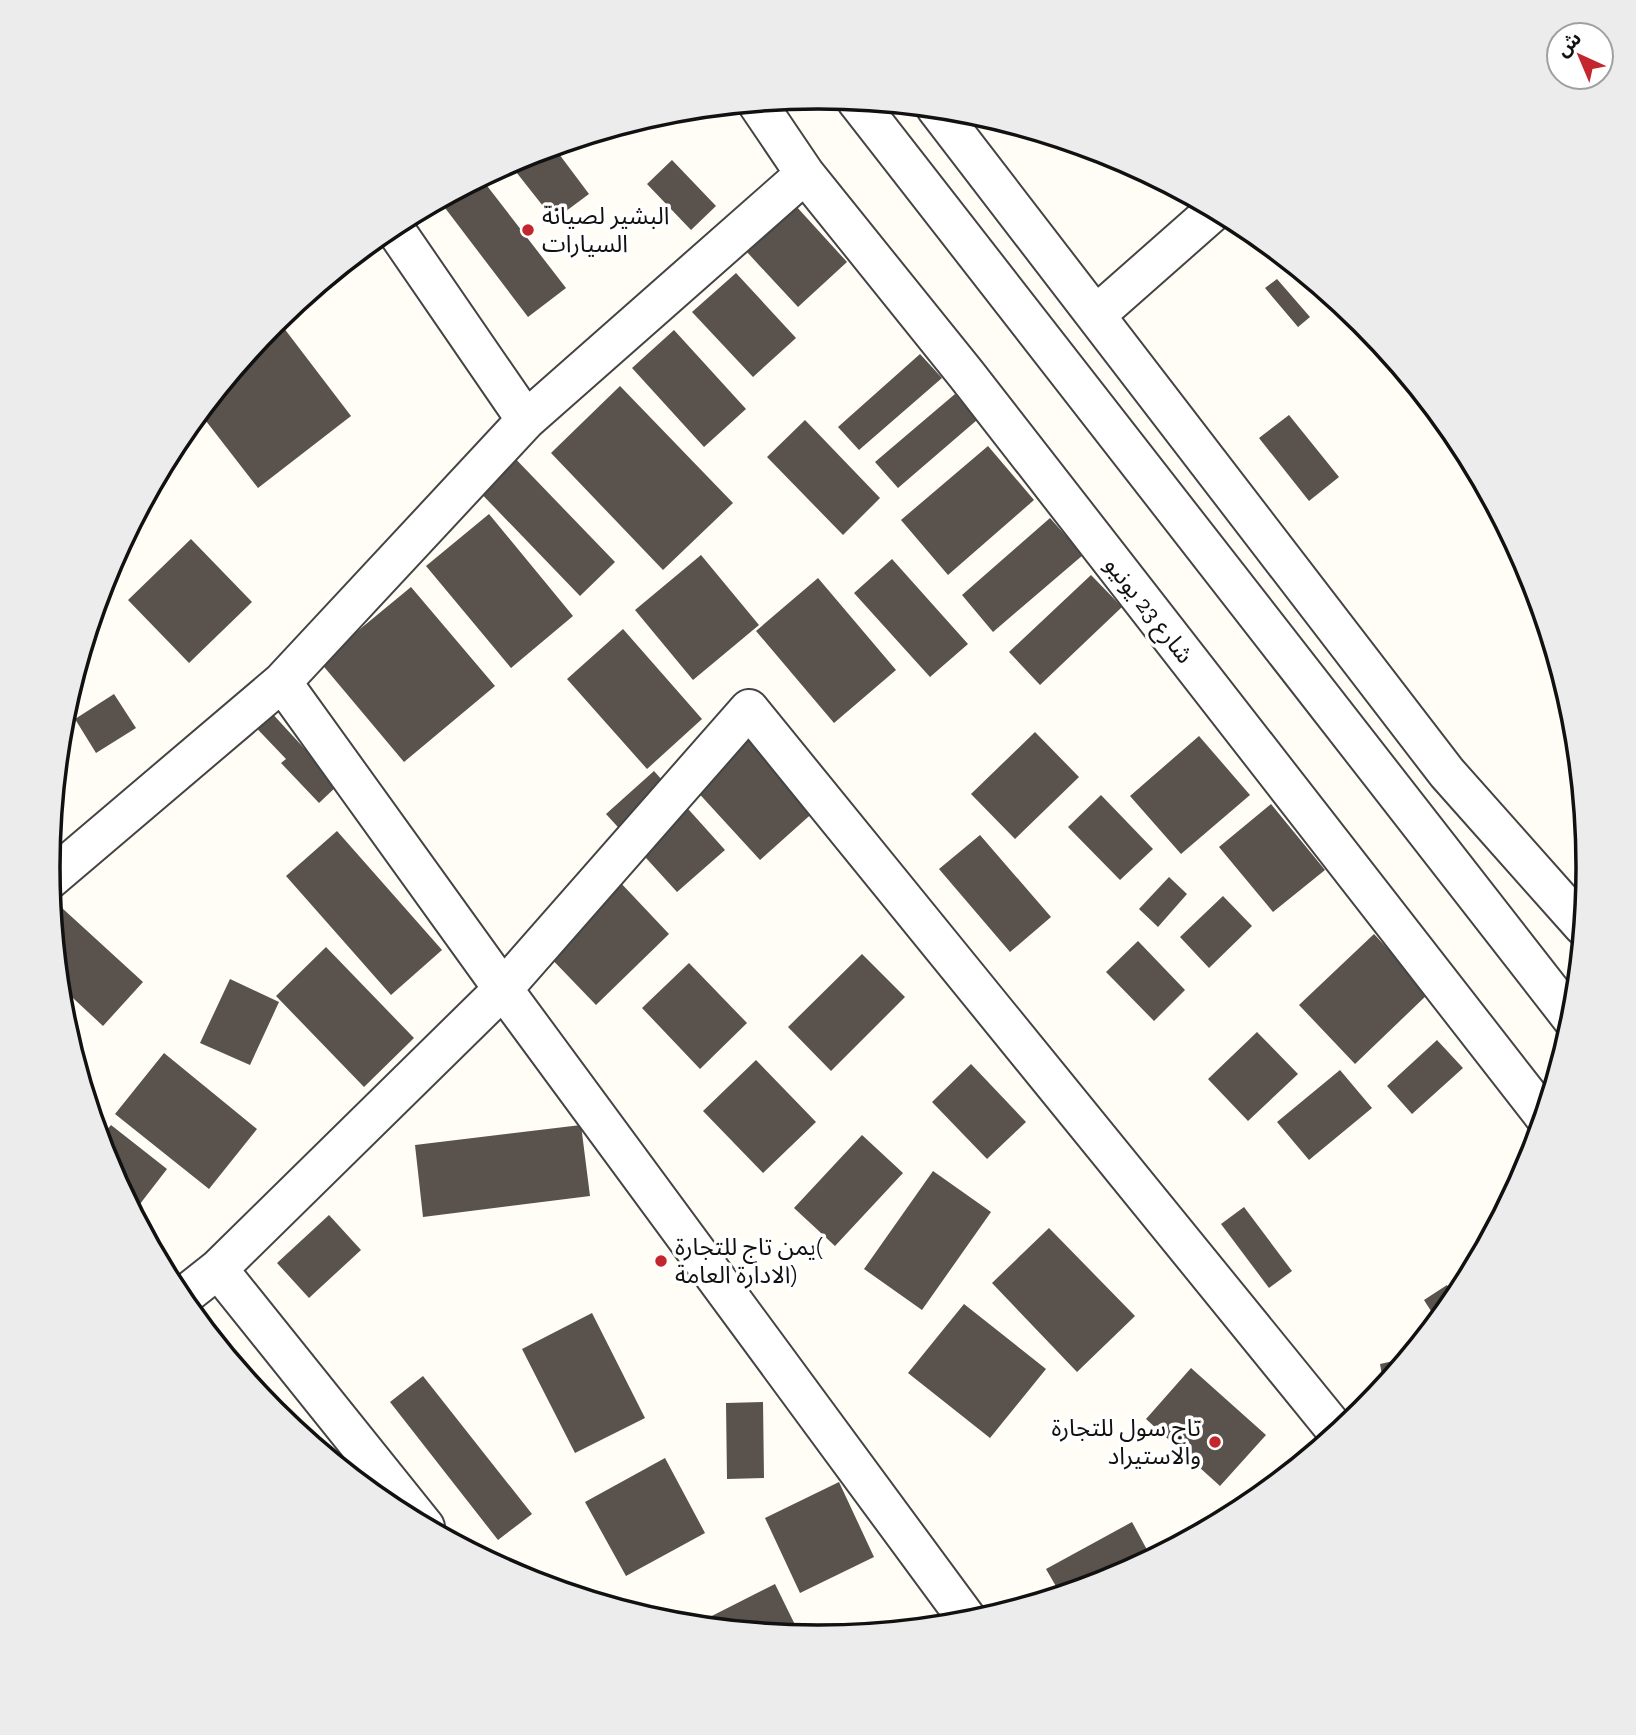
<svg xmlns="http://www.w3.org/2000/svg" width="1636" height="1735" viewBox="0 0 1636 1735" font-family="'Zilla Slab','Noto Sans Arabic',serif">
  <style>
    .building { fill: #5a524d }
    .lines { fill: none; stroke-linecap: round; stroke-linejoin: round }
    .minor-casing { stroke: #444; stroke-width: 42 }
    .minor { stroke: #fff; stroke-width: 38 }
    .poi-dot { fill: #c4262e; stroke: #fff; stroke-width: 2.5 }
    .labels { text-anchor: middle; stroke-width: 7; stroke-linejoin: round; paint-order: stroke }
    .poi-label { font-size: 24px; fill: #111; stroke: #fff; text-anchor: start }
    .street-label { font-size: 24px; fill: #111; stroke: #fff }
    .rim { fill: none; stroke: #111; stroke-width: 3.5 }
  </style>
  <rect width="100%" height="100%" fill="#fffdf5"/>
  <!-- building -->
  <path class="building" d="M 553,146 L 589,194 L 554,220 L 509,163 L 523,155 Z
    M 672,160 L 716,206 L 691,230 L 647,184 Z
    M 481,178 L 566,288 L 528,317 L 439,200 Z
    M 795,205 L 847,262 L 798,307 L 746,251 Z
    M 1289,262 L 1315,283 L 1308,288 Z
    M 736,273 L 796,338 L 753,377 L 692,312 Z
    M 1277,279 L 1310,317 L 1298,327 L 1265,288 Z
    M 277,319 L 351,416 L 258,488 L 199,412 Z
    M 1366,326 L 1402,370 L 1401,372 L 1361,331 Z
    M 674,330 L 746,409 L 704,447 L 632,368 Z
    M 920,354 L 942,378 L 859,450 L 838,427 Z
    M 620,386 L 733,503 L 663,570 L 551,453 Z
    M 955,394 L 977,420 L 898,488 L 875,462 Z
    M 1289,415 L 1339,477 L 1309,501 L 1259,438 Z
    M 805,420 L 880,498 L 843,535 L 767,457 Z
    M 988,446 L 1034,500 L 948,575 L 901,520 Z
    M 506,449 L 615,562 L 580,596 L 471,483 Z
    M 489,514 L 573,616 L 511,668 L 426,566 Z
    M 1050,518 L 1083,555 L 993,632 L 962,595 Z
    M 191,539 L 252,602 L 189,663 L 128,600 Z
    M 701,555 L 759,625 L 693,680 L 635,610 Z
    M 892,559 L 968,644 L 930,677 L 854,593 Z
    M 1091,575 L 1122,607 L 1040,685 L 1009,652 Z
    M 818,578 L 896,670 L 834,723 L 756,631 Z
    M 411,587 L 495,686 L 404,762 L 320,662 Z
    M 623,629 L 702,719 L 647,769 L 567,679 Z
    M 114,694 L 136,728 L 96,753 L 75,719 Z
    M 257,697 L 338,785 L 319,803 L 281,763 L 286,759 L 241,712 Z
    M 1035,732 L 1079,777 L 1015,839 L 971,794 Z
    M 750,735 L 817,809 L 760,860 L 693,787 Z
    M 1199,736 L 1250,795 L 1181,854 L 1130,796 Z
    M 654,771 L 725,850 L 677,892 L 606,814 Z
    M 1101,795 L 1153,849 L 1120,880 L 1068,827 Z
    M 1271,804 L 1325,870 L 1273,912 L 1219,847 Z
    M 337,831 L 442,950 L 391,995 L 286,876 Z
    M 980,835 L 1051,917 L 1010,952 L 939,869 Z
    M 1169,877 L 1187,894 L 1158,927 L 1139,909 Z
    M 618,880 L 669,934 L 596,1005 L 544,951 Z
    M 1223,896 L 1252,926 L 1209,968 L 1180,937 Z
    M 50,897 L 143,982 L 103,1026 L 59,985 Z
    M 1374,934 L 1429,993 L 1355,1064 L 1299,1005 Z
    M 1138,941 L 1185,990 L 1154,1021 L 1106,972 Z
    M 326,947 L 414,1038 L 364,1087 L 276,996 Z
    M 862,954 L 905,997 L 831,1071 L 788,1027 Z
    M 689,963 L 747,1023 L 700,1069 L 642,1008 Z
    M 230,979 L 279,1002 L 250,1065 L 200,1043 Z
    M 1257,1032 L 1298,1074 L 1248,1121 L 1208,1079 Z
    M 1437,1040 L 1463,1068 L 1412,1114 L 1387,1086 Z
    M 164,1053 L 257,1129 L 209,1189 L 115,1114 Z
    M 756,1060 L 816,1122 L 763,1173 L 703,1111 Z
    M 971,1064 L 1026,1122 L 987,1159 L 932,1102 Z
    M 1340,1070 L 1372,1108 L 1309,1160 L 1277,1122 Z
    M 111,1125 L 167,1169 L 133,1213 L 106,1162 L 99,1139 Z
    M 581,1125 L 590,1196 L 423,1217 L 415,1145 Z
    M 862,1135 L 903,1173 L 835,1246 L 794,1208 Z
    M 933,1171 L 991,1212 L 922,1310 L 864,1269 Z
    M 1244,1207 L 1292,1271 L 1269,1288 L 1221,1224 Z
    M 329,1215 L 361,1250 L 309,1298 L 277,1263 Z
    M 1049,1228 L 1135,1316 L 1077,1372 L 992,1283 Z
    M 1447,1285 L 1456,1299 L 1438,1322 L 1424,1300 Z
    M 964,1304 L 1046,1369 L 990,1438 L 908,1373 Z
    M 592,1313 L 645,1418 L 575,1453 L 522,1349 Z
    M 1407,1358 L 1384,1386 L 1380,1364 Z
    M 1191,1368 L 1266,1435 L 1220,1486 L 1146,1419 Z
    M 423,1376 L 532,1514 L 498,1540 L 390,1402 Z
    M 763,1402 L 764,1478 L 727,1479 L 726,1403 Z
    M 665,1458 L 705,1533 L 626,1576 L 585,1502 Z
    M 839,1482 L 874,1557 L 800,1593 L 765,1518 Z
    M 1132,1522 L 1152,1559 L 1113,1580 L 1061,1595 L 1046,1569 Z
    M 775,1584 L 801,1637 L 692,1626 Z"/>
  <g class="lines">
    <!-- minor casing -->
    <g class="minor-casing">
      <path id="minor" d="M 856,100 L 1573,1020
        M 757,103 L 805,174 L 966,374 L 1544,1116
        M 936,108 L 1447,773 L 1583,926
        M 392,225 L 526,420
        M 1096,315 L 1215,210
        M 282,682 L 503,989 L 970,1623
        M 49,880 L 282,682 L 526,420 L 805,174
        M 218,1269 L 425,1527
        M 180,1299 L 218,1269 L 503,989 L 749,709 L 1338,1433"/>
    </g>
    <!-- minor -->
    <use href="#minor" class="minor"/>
  </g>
  <!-- markers -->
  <g class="poi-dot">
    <circle cx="528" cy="230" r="7"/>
    <circle cx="661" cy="1261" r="7"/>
    <circle cx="1215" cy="1442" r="7"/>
  </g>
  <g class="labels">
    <!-- poi labels -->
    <g class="poi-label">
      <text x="542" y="224">البشير لصيانة<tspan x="542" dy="28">السيارات</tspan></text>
      <text x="675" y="1255">يمن تاج للتجارة(<tspan x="675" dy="28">الادارة العامة)</tspan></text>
      <text x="1201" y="1436" text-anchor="end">تاج سول للتجارة<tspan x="1201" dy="28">والاستيراد</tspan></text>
    </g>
    <!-- street labels -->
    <g class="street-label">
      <text transform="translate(1149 610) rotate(52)" y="8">شارع 23 يونيو</text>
    </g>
  </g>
  <!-- crop -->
  <path d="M0 0H1636V1735H0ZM60 867a758 758 0 1 1 1516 0a758 758 0 1 1-1516 0Z" fill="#ececec" fill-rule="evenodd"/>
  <path class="rim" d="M60 867a758 758 0 1 1 1516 0a758 758 0 1 1-1516 0Z"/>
  <!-- north arrow -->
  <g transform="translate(1580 56) rotate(316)"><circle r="33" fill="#ffffff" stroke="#a0a0a0" stroke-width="2"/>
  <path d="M0-5L12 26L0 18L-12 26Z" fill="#c4262e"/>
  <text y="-10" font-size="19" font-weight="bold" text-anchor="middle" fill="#111111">ش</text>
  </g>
</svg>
